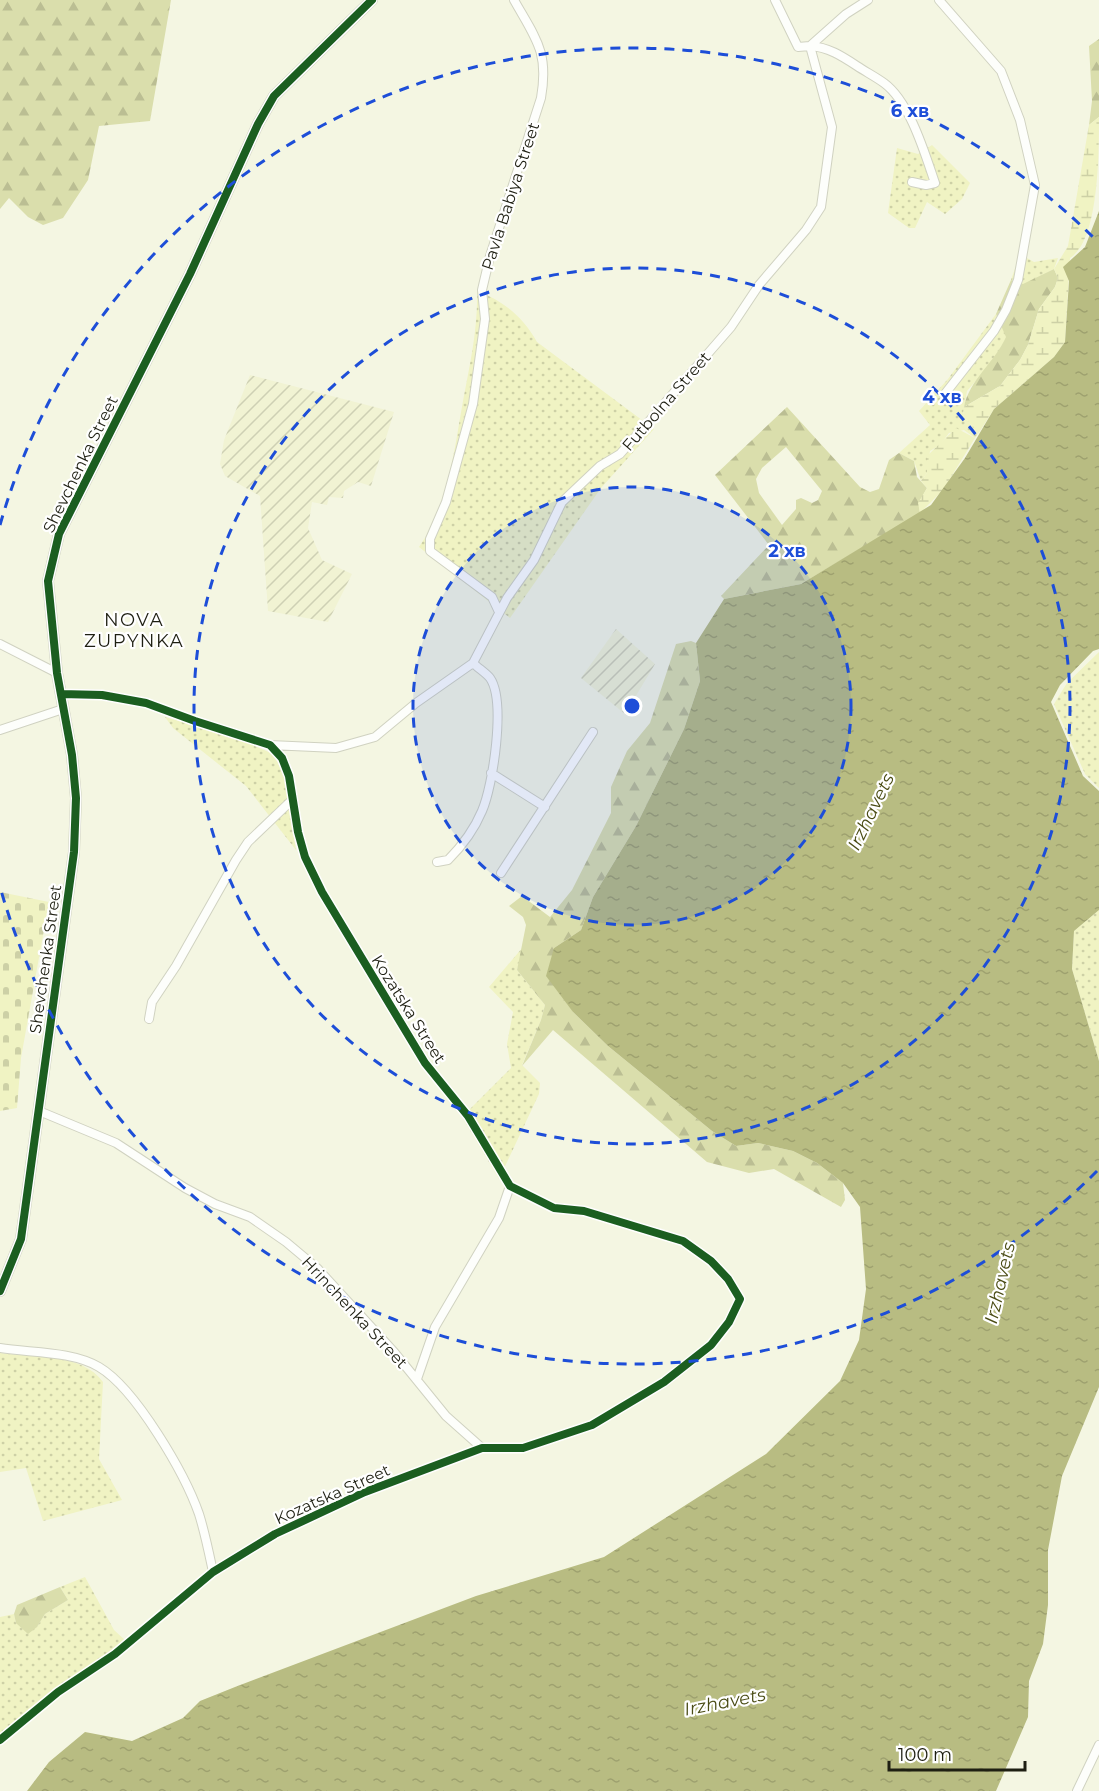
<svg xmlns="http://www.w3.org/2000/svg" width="1099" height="1791" viewBox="0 0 1099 1791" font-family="Montserrat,sans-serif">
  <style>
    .industrial { fill: url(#industrial-furrows) }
    .grass { fill: url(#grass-dots) }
    .forest { fill: url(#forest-firs); fill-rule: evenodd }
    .wetland { fill: url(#wetland-marsh) }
    .cemetery { fill: url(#cemetery-stones) }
    .water { fill: url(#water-ripples) }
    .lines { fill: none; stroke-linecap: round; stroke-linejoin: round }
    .minor-casing { stroke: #d0d2c1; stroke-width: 10 }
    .tertiary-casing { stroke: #d0d2c1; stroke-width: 12 }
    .minor { stroke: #fdfefb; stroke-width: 8 }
    .tertiary { stroke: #fdfefb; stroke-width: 9 }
    .cycleway-casing { stroke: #fff; stroke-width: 11 }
    .cycleway { stroke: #1b5e20; stroke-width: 8 }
    .ring { fill: none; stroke: #1d4ed8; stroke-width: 3; stroke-dasharray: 10 8 }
    .labels { text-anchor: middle; stroke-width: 4.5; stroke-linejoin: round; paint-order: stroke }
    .street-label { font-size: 16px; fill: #1e1f12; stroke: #fff }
    .neighbourhood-label { font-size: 18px; letter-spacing: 1.5px; fill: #1e1f12; stroke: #fff }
    .water-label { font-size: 18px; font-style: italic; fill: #4a4c14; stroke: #fff }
    .centre { fill: #1d4ed8; stroke: #fff; stroke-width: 3 }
    .ring-label { font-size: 18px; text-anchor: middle; font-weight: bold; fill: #1d4ed8; stroke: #fff; stroke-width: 4.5; stroke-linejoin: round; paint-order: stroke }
  </style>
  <defs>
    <pattern id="industrial-furrows" width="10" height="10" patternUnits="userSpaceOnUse" patternTransform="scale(1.5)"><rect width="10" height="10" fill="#f1f3d3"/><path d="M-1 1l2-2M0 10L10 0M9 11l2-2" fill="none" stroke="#ced0b4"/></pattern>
    <pattern id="grass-dots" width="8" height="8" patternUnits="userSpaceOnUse" patternTransform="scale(1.5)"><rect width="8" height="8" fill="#f0f3c3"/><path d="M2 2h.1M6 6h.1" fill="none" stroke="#cdd0a6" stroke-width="1.8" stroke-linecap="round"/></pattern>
    <pattern id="forest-firs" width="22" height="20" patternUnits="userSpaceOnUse" patternTransform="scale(1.5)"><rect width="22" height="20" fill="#dadeac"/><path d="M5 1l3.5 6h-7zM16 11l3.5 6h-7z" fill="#bbbe93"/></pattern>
    <pattern id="wetland-marsh" width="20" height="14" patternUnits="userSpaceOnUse" patternTransform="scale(1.5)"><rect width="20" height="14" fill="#f0f3c3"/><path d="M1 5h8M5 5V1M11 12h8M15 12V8" fill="none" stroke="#cdd0a6"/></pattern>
    <pattern id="cemetery-stones" width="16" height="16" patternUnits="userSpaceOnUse" patternTransform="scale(1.5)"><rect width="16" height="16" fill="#f0f3c3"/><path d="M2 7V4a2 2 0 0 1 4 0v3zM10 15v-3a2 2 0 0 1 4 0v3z" fill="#cdd0a6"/></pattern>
    <pattern id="water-ripples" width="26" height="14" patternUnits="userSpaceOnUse" patternTransform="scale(1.5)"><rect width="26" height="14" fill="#b8bc82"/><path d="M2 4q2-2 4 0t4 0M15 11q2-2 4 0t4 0" fill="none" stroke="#9ea16f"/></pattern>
  </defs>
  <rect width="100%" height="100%" fill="#f4f6e2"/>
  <!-- industrial -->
  <path class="industrial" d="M 250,375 L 394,412 L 371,486 L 358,482 L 344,491 L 343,498 L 329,497 L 327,505 L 312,502 L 308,528 L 322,560 L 352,574 L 328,622 L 268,611 L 260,496 L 225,476 L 220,464 L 224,440 Z
    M 616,629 L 655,664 L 625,714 L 581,678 Z"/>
  <!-- grass -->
  <path class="grass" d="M 932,145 L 970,183 L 962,199 L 945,214 L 927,202 L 915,228 L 909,228 L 888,213 L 897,148 L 918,154 Z
    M 1020,254 L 1034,262 L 1058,258 L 1054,269 L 1023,285 L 1011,280 Z
    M 477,291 C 504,301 523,317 537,342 L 654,429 L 601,488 L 510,618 L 419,547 C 449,505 454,450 463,401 C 470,364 478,329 477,291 Z
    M 996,314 L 1007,337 L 992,362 L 967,391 L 963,415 L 978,434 L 975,438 L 964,430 L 949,433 L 940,445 L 930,451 L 927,473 L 921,481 L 914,461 L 899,453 L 930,425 L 919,411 L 948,379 Z
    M 1099,652 L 1099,788 L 1085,774 L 1054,704 L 1067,683 Z
    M 165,717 L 235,737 L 273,754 L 288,781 L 290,814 L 296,850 L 246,786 L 173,728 Z
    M 1099,910 L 1099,1061 L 1072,969 L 1074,931 Z
    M 523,947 L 517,970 L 545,1005 L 541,1020 L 522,1065 L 540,1083 L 539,1094 L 499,1179 L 462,1117 L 511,1068 L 507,1044 L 513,1012 L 489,987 Z
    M 0,1353 C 31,1357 83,1353 103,1382 L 99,1459 L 122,1500 L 43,1521 L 26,1468 L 0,1472 Z
    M 85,1577 L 114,1630 L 126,1641 L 55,1688 L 0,1735 L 0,1617 L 14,1614 L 16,1623 L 37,1627 L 45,1614 L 68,1600 L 60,1587 Z"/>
  <!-- forest -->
  <path class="forest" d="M 0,0 L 171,0 L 150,121 L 99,126 L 88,180 L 63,218 L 43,225 L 28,217 L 9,198 L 0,209 Z
    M 1099,39 L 1099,117 L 1089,125 L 1092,101 L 1089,46 Z
    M 1054,269 L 1058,278 L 1055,287 L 1039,309 L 1028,345 L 1020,360 L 1000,386 L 964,407 C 969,380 995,362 1006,337 L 996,314 L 1011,280 L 1023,284 Z
    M 787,407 L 860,487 L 870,492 L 879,489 L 889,460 L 899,453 L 914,461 L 917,477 L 927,488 L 919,503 L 920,513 L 801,584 L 724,599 L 721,596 L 769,545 L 715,475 ZM 786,447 L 822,491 L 818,500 L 812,503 L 801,498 L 796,500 L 796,509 L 782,525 L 759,493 L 756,479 L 762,468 Z
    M 691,641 L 696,643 L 700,681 L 684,729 L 636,826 L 593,897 L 581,930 L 554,948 L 573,1012 L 608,1046 L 712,1131 L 736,1146 L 758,1143 L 793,1151 L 817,1163 L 843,1183 L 845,1200 L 841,1207 L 774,1169 L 749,1173 L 707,1162 L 553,1030 L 522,1066 L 541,1020 L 545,1005 L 517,970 L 526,925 L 523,917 L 509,906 L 522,896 L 550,917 L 572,890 L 611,813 L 611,787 L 627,751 L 650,723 L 676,644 Z
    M 60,1587 L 68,1600 L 45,1614 L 37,1627 L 28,1634 L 16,1623 L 14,1614 L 17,1605 Z"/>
  <!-- wetland -->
  <path class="wetland" d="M 1099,117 C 1099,153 1099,241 1070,258 L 1065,342 L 1054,357 L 994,409 L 978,434 L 963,415 L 964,407 L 1000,386 L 1020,360 L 1028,345 L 1039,309 L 1055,287 L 1058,278 L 1054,269 L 1068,246 L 1089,125 Z
    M 956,428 L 975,438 L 943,490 L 920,513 L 918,503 L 927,488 L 921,481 L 927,473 L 927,456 Z"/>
  <!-- cemetery -->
  <path class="cemetery" d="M 0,892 L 49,902 L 21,1058 L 17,1108 L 0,1111 Z"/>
  <!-- water -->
  <path class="water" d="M 1099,211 L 1099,649 L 1093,651 L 1060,685 L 1051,702 L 1083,776 L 1099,791 L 1099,910 L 1074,931 L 1072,969 L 1099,1061 L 1099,1387 L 1062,1476 L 1048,1550 L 1048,1605 L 1043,1644 L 1029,1681 L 1028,1717 L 996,1791 L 27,1791 L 49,1762 L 85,1732 L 132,1741 L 183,1718 L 200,1701 L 235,1687 L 476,1596 L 604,1557 L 766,1454 L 840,1381 L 859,1340 L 866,1289 L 860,1207 L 843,1183 L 817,1163 L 793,1151 L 758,1143 L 736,1146 L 712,1131 L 608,1046 L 573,1012 L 546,976 L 554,948 L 581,930 L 593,897 L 636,826 L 684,729 L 700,681 L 696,643 L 724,599 L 801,584 L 931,505 L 965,458 L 994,409 L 1054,357 L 1065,342 L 1069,281 L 1063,267 L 1085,247 Z"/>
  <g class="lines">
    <!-- minor casing -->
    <g class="minor-casing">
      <path id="minor" d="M 939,0 L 1001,71 L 1020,120 L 1035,185 L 1018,280 L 1006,310 L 994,331 L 944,395
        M 810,46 C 828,47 842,56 857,66 C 866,72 876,77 884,83 C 910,102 925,154 935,183 L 926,185 L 912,182
        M 810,46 L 846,14 L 868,0
        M 499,612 L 492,597 L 430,551 L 430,539 L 446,502 L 473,404 L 485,319 L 482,290 L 490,256 L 541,98 C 549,52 536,39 514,0
        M 0,644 L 57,673
        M 0,730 L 63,709
        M 270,745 L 336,748 L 375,737 L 416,703 L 473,663
        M 491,773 L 545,807
        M 437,862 L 448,860 C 462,846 474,830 482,811 C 493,786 506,701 490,678 C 486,673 478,668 473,663 L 507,598 L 534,560 L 562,502 L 600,466 L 620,454 L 644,427 L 731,327 L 759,285 L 806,230 L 821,207 L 832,127 L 810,46 L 798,47 L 775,0
        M 501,873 L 593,732
        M 149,1019 L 152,1002 L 176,966 L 236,860 L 248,842 L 292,800
        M 39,1111 L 116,1143 L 185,1188 L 215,1204 L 250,1217 L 286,1242 L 317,1268 L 394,1352 L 446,1416 L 482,1448
        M 0,1348 C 31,1353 72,1351 99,1367 C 136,1389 185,1474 199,1514 C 205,1533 209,1553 213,1572
        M 417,1379 L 435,1327 L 499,1218 L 510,1186
        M 0,1740 L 58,1692 L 115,1654 L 213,1572 L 275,1534 L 365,1492 L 482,1448 L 523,1448 L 592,1425 L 664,1382 L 711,1345 L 729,1322 L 740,1299 L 728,1279 L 711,1261 L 683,1241 L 584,1211 L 554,1208 L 510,1186 L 468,1116 L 425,1063 L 322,892 L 305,857 L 298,832 L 289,776 L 282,758 L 270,745 L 195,721 L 146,703 L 102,695 L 61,694
        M 1077,1791 L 1099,1745"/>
    </g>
    <!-- tertiary casing -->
    <g class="tertiary-casing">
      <path id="tertiary" d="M 0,1291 L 21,1239 L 74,852 L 76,798 L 72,755 L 57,673 L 48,581 L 59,534 L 190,274 L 258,124 L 274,96 L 372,0"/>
    </g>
    <!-- minor -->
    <use href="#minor" class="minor"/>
    <!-- tertiary -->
    <use href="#tertiary" class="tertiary"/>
    <!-- cycleway casing -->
    <g class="cycleway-casing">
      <path id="cycleway" d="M 0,1291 L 21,1239 L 74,852 L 76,798 L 72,755 L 57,673 L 48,581 L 59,534 L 190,274 L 258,124 L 274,96 L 372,0
        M 0,1740 L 58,1692 L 115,1654 L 213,1572 L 275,1534 L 365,1492 L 482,1448 L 523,1448 L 592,1425 L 664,1382 L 711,1345 L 729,1322 L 740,1299 L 728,1279 L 711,1261 L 683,1241 L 584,1211 L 554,1208 L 510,1186 L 468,1116 L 425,1063 L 322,892 L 305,857 L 298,832 L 289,776 L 282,758 L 270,745 L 195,721 L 146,703 L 102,695 L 61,694"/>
    </g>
    <!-- cycleway -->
    <use href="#cycleway" class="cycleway"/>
  </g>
  <!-- distance rings -->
  <circle cx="632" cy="706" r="219" fill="#1d4ed8" fill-opacity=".12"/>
  <g class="ring">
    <circle cx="632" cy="706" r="219"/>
    <circle cx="632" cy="706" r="438"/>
    <path d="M1097 1171A657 657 0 0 1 0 887M0 525A657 657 0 0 1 1097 241"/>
  </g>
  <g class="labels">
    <!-- street labels -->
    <g class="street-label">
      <text transform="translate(510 196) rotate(-72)" y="6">Pavla Babiya Street</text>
      <text transform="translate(666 401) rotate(-49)" y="6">Futbolna Street</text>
      <text transform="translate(80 464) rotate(-64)" y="6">Shevchenka Street</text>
      <text transform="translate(45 959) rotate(-82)" y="6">Shevchenka Street</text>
      <text transform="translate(409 1009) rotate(58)" y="6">Kozatska Street</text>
      <text transform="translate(355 1312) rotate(47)" y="6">Hrinchenka Street</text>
      <text transform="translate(332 1494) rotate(-24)" y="6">Kozatska Street</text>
    </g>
    <!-- neighbourhood labels -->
    <g class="neighbourhood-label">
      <text x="134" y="626">NOVA<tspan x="134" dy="21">ZUPYNKA</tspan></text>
    </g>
    <!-- water labels -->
    <g class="water-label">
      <text transform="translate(871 812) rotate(-64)" y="6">Irzhavets</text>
      <text transform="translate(1000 1283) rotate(-77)" y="6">Irzhavets</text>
      <text transform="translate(725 1702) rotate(-11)" y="6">Irzhavets</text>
    </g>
  </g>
  <circle cx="632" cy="706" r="9" class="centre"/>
  <g class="ring-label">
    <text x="910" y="117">6 хв</text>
    <text x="942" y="403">4 хв</text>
    <text x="787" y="557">2 хв</text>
  </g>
  <!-- scale -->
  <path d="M889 1761v9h136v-9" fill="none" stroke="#1e1f12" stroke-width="3"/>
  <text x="898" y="1761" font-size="18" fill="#1e1f12" stroke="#ffffff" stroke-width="4.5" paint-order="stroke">100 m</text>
</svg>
